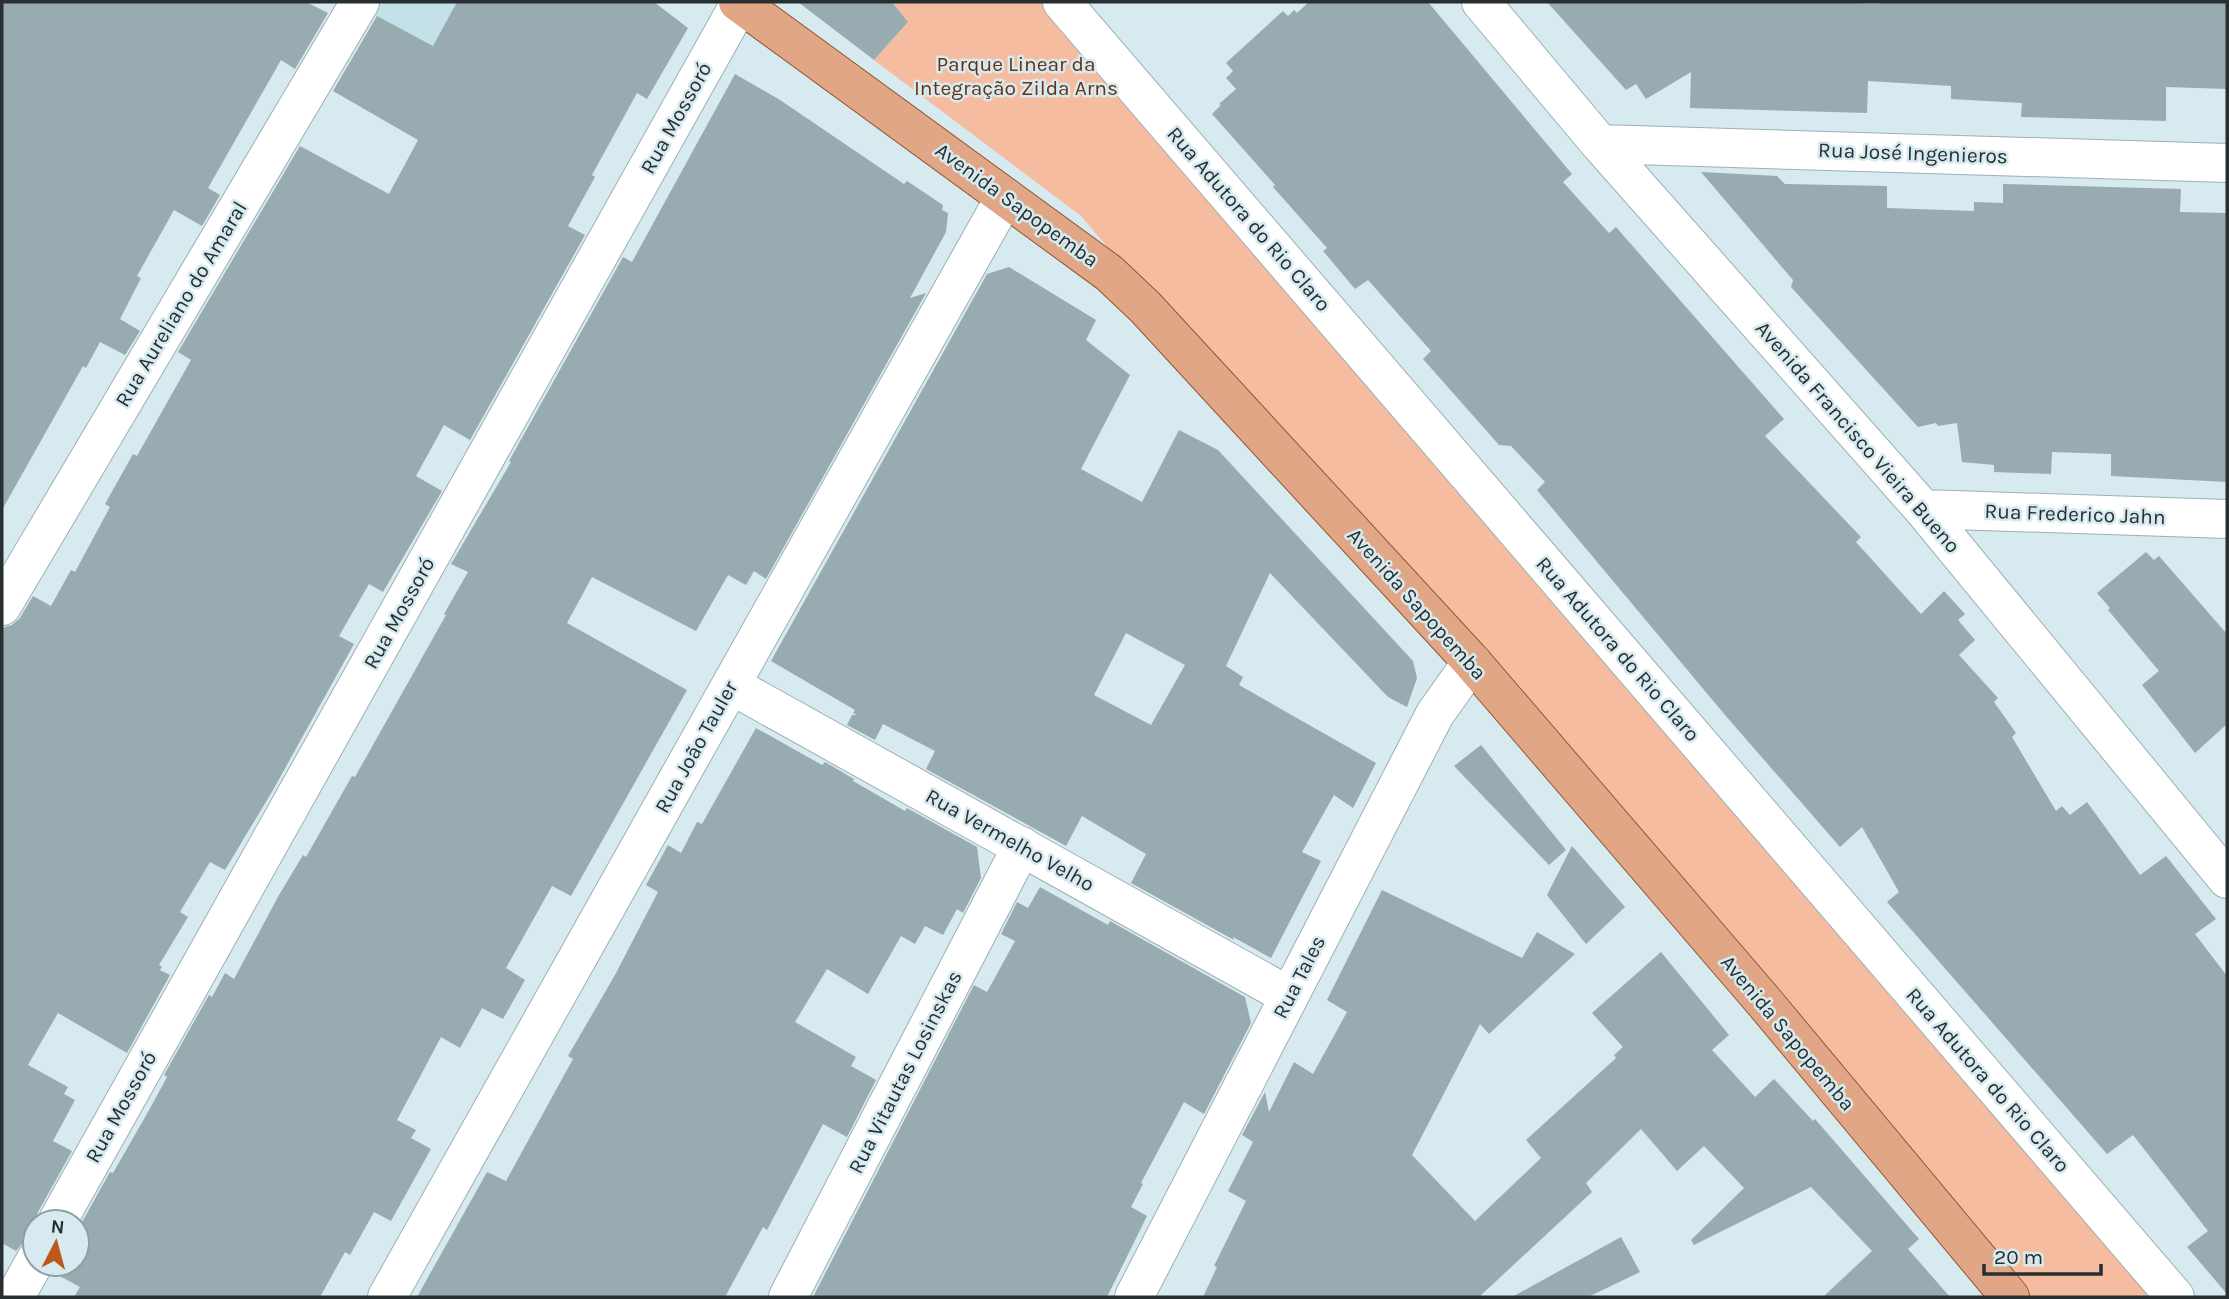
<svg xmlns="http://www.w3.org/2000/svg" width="2229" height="1299" viewBox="0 0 2229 1299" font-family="Karla,sans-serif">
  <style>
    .built { fill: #c4e0e8 }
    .green { fill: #f5bca0 }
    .building { fill: #98abb0; fill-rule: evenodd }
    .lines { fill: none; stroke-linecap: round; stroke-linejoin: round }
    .minor-casing { stroke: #9db0b5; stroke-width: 40 }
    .major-casing { stroke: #935632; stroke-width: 40 }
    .minor { stroke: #fff; stroke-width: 38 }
    .major { stroke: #e1a685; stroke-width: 38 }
    .labels { text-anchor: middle; stroke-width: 5; stroke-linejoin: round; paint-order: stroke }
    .park-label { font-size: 21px; fill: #683111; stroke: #d6eaef }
    .street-label { font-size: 21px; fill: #272f31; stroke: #d6eaef }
  </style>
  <rect width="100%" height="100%" fill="#d6eaef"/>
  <!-- built -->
  <path class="built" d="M 377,2 L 545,2 L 498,85 L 432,45 L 370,13 Z"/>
  <!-- green -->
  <path class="green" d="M 892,2 L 1050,2 L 2158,1297 L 2005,1297 L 1081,216 L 874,60 L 908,22 Z"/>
  <!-- building -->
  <path class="building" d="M 2,2 L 306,2 L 328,13 L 295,69 L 281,60 L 208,188 L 220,195 L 202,226 L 174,210 L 137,276 L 141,278 L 120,319 L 140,331 L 125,355 L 100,342 L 86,368 L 83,366 L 2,510 Z
    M 457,2 L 654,2 L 688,28 L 647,99 L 637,93 L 592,175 L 595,177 L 568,226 L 585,235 L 470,440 L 444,425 L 416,476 L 442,491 L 383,592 L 369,584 L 339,636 L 354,644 L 273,790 L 225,870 L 210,862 L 180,912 L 188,917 L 159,965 L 162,967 L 160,970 L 170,975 L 127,1053 L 58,1013 L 28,1065 L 68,1087 L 64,1094 L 75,1100 L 53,1141 L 72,1151 L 38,1212 L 35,1222 L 35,1239 L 23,1243 L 16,1251 L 2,1243 L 2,628 L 12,625 L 20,618 L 33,596 L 51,606 L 71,570 L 75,572 L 110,507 L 105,504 L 133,454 L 137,456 L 191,360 L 178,352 L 300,146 L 389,194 L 418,140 L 333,91 L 377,16 L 433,46 Z
    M 798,2 L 892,2 L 908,22 L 874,60 Z
    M 1309,2 L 1428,2 L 1572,174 L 1563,182 L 1609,233 L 1616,227 L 1784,419 L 1765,436 L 1861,537 L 1856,542 L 1921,614 L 1944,591 L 1965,614 L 1958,620 L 1975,640 L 1959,655 L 1998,698 L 1994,702 L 2016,733 L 2012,737 L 2056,811 L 2062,806 L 2070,815 L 2087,802 L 2140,875 L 2166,856 L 2216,919 L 2195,934 L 2227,976 L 2227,1294 L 2187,1247 L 2208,1231 L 2133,1135 L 2107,1154 L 1887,902 L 1899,892 L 1862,827 L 1840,847 L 1725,715 L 1537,490 L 1545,482 L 1511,446 L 1499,445 L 1423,359 L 1431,351 L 1368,280 L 1355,289 L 1323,251 L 1327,248 L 1273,187 L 1275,185 L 1212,114 L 1221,105 L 1219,104 L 1236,89 L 1226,78 L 1233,71 L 1226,63 L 1283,11 L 1288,16 L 1294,10 L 1297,13 Z
    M 1547,2 L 1827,2 L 1879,4 L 1879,2 L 2227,2 L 2227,89 L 2166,87 L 2166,121 L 2021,117 L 2022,103 L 1951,99 L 1951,86 L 1868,81 L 1867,113 L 1690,108 L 1691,72 L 1646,99 L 1636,84 L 1626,90 Z
    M 735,74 L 780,100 L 904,184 L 907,181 L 943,205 L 942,210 L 948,213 L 946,232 L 910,298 L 926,293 L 766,579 L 754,571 L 746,585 L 728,575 L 696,631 L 592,577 L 567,623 L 687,690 L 571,896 L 552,886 L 506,968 L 525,980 L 503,1019 L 482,1008 L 460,1048 L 441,1037 L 397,1120 L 416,1130 L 411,1138 L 431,1149 L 391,1221 L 374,1212 L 350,1255 L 345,1252 L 320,1297 L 74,1297 L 80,1287 L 54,1273 L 56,1264 L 77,1264 L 77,1231 L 110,1172 L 113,1173 L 148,1112 L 167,1077 L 164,1075 L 209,995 L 212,997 L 225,973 L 234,979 L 279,895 L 303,855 L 306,857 L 352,776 L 355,777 L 446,615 L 444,614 L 468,572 L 451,564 L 511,462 L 509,461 L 623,257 L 632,262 Z
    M 1701,172 L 1777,176 L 1785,184 L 1887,186 L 1887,208 L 1974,211 L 1974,202 L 2003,203 L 2003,184 L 2181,189 L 2180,212 L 2227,213 L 2227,482 L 2111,476 L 2111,454 L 2052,452 L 2051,474 L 1994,472 L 1994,465 L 1962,462 L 1957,423 L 1938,426 L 1936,423 L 1918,427 L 1791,287 L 1793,280 Z
    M 1009,267 L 1096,320 L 1086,340 L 1130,375 L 1081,469 L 1142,502 L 1179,430 L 1218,450 L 1413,661 L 1417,678 L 1407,707 L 1388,697 L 1270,573 L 1226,666 L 1243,677 L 1239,685 L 1376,763 L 1353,808 L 1334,795 L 1302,852 L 1321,861 L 1271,958 L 1233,937 L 1234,940 L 1131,883 L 1146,854 L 1082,816 L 1066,846 L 926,769 L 935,751 L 883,724 L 875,740 L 847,725 L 852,715 L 857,715 L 853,713 L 855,710 L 771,661 L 987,274 ZM 1126,633 L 1185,665 L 1151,725 L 1094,695 Z
    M 2146,552 L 2154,560 L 2159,556 L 2227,634 L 2227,724 L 2195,753 L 2142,685 L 2159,671 L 2108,610 L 2110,608 L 2097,593 Z
    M 756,728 L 822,765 L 825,762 L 854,779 L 853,781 L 905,811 L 907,808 L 977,847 L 981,878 L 963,913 L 957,909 L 943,935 L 925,926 L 915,944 L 901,936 L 868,994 L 827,969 L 795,1022 L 856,1057 L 851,1066 L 876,1080 L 847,1137 L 823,1124 L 767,1230 L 763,1227 L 725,1297 L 417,1297 L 487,1172 L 506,1181 L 573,1059 L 568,1056 L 615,975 L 658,892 L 646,885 L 668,845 L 681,853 L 697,822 L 702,824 Z
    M 1481,745 L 1566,850 L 1549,865 L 1454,766 Z
    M 1572,846 L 1625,907 L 1586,944 L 1547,895 Z
    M 1040,887 L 1108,925 L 1110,921 L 1245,997 L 1251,1023 L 1204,1114 L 1184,1102 L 1141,1183 L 1143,1184 L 1131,1207 L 1147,1216 L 1107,1297 L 813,1297 L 974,985 L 987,992 L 1015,941 L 1001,934 L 1017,902 L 1028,908 Z
    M 1382,890 L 1522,958 L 1537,932 L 1575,954 L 1489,1034 L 1480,1024 L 1412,1155 L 1475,1221 L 1541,1158 L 1526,1140 L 1616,1058 L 1614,1055 L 1623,1047 L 1592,1013 L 1661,952 L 1729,1035 L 1712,1050 L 1755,1097 L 1774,1079 L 1813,1121 L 1815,1119 L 1919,1239 L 1908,1249 L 1950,1297 L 1823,1297 L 1872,1251 L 1811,1187 L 1694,1245 L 1691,1240 L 1744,1188 L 1704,1146 L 1677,1171 L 1641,1129 L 1586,1183 L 1592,1192 L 1479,1297 L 1203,1297 L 1217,1267 L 1214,1266 L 1246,1201 L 1228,1191 L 1253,1142 L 1242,1135 L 1265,1092 L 1269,1112 L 1294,1062 L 1313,1074 L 1347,1012 L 1327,1000 Z
    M 1621,1237 L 1640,1272 L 1588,1297 L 1512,1297 Z"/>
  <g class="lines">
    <!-- minor casing -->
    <g class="minor-casing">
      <path id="minor" d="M 1062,2 L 2175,1297
        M 1481,2 L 1600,144 L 1923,509 L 2227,879
        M 1600,144 L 2227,163
        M 1923,509 L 2227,519
        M 2,606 L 360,2
        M 731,685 L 1289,996
        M 57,1222 L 740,3
        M 15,1297 L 35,1261
        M 387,1297 L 1005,197
        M 788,1297 L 1022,846
        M 1134,1297 L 1435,714 L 1472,662"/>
    </g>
    <!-- major casing -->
    <g class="major-casing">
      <path id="major" d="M 738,2 L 1109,273 L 1145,307 L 1472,662 L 1765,1003 L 2010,1297"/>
    </g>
    <!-- minor -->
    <use href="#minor" class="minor"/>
    <!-- major -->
    <use href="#major" class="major"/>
  </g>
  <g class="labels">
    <!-- park labels -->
    <g class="park-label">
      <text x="1016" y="71">Parque Linear da<tspan x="1016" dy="24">Integração Zilda Arns</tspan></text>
    </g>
    <!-- street labels -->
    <g class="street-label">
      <text transform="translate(676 118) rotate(-61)" y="7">Rua Mossoró</text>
      <text transform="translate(1913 153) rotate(2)" y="7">Rua José Ingenieros</text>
      <text transform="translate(1017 205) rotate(36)" y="7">Avenida Sapopemba</text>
      <text transform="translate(1249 219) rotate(49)" y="7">Rua Adutora do Rio Claro</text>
      <text transform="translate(181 304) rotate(-59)" y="7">Rua Aureliano do Amaral</text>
      <text transform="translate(1858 437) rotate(49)" y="7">Avenida Francisco Vieira Bueno</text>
      <text transform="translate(2075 514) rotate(2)" y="7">Rua Frederico Jahn</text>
      <text transform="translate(1417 604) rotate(48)" y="7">Avenida Sapopemba</text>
      <text transform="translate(399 613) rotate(-61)" y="7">Rua Mossoró</text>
      <text transform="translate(1618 649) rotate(49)" y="7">Rua Adutora do Rio Claro</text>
      <text transform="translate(696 747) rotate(-61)" y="7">Rua João Tauler</text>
      <text transform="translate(1010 840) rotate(29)" y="7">Rua Vermelho Velho</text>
      <text transform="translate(1299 977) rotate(-63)" y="7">Rua Tales</text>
      <text transform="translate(1788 1033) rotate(50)" y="7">Avenida Sapopemba</text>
      <text transform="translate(905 1072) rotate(-63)" y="7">Rua Vitautas Losinskas</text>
      <text transform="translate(1988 1080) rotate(49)" y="7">Rua Adutora do Rio Claro</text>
      <text transform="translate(121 1107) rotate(-61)" y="7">Rua Mossoró</text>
    </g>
  </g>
  <!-- border -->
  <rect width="2229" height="1299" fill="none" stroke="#272f31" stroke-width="7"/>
  <!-- north arrow -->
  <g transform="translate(56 1243) rotate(6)"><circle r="33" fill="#d6eaef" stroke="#909fa3" stroke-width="2"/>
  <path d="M0-5L12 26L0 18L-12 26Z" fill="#ba591b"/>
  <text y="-10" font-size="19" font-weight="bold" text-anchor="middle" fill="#272f31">N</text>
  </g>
  <!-- scale -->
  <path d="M1984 1264v10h117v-10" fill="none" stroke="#272f31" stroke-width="3.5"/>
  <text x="1994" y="1264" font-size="21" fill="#272f31" stroke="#d6eaef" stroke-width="5" paint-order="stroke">20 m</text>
</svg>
